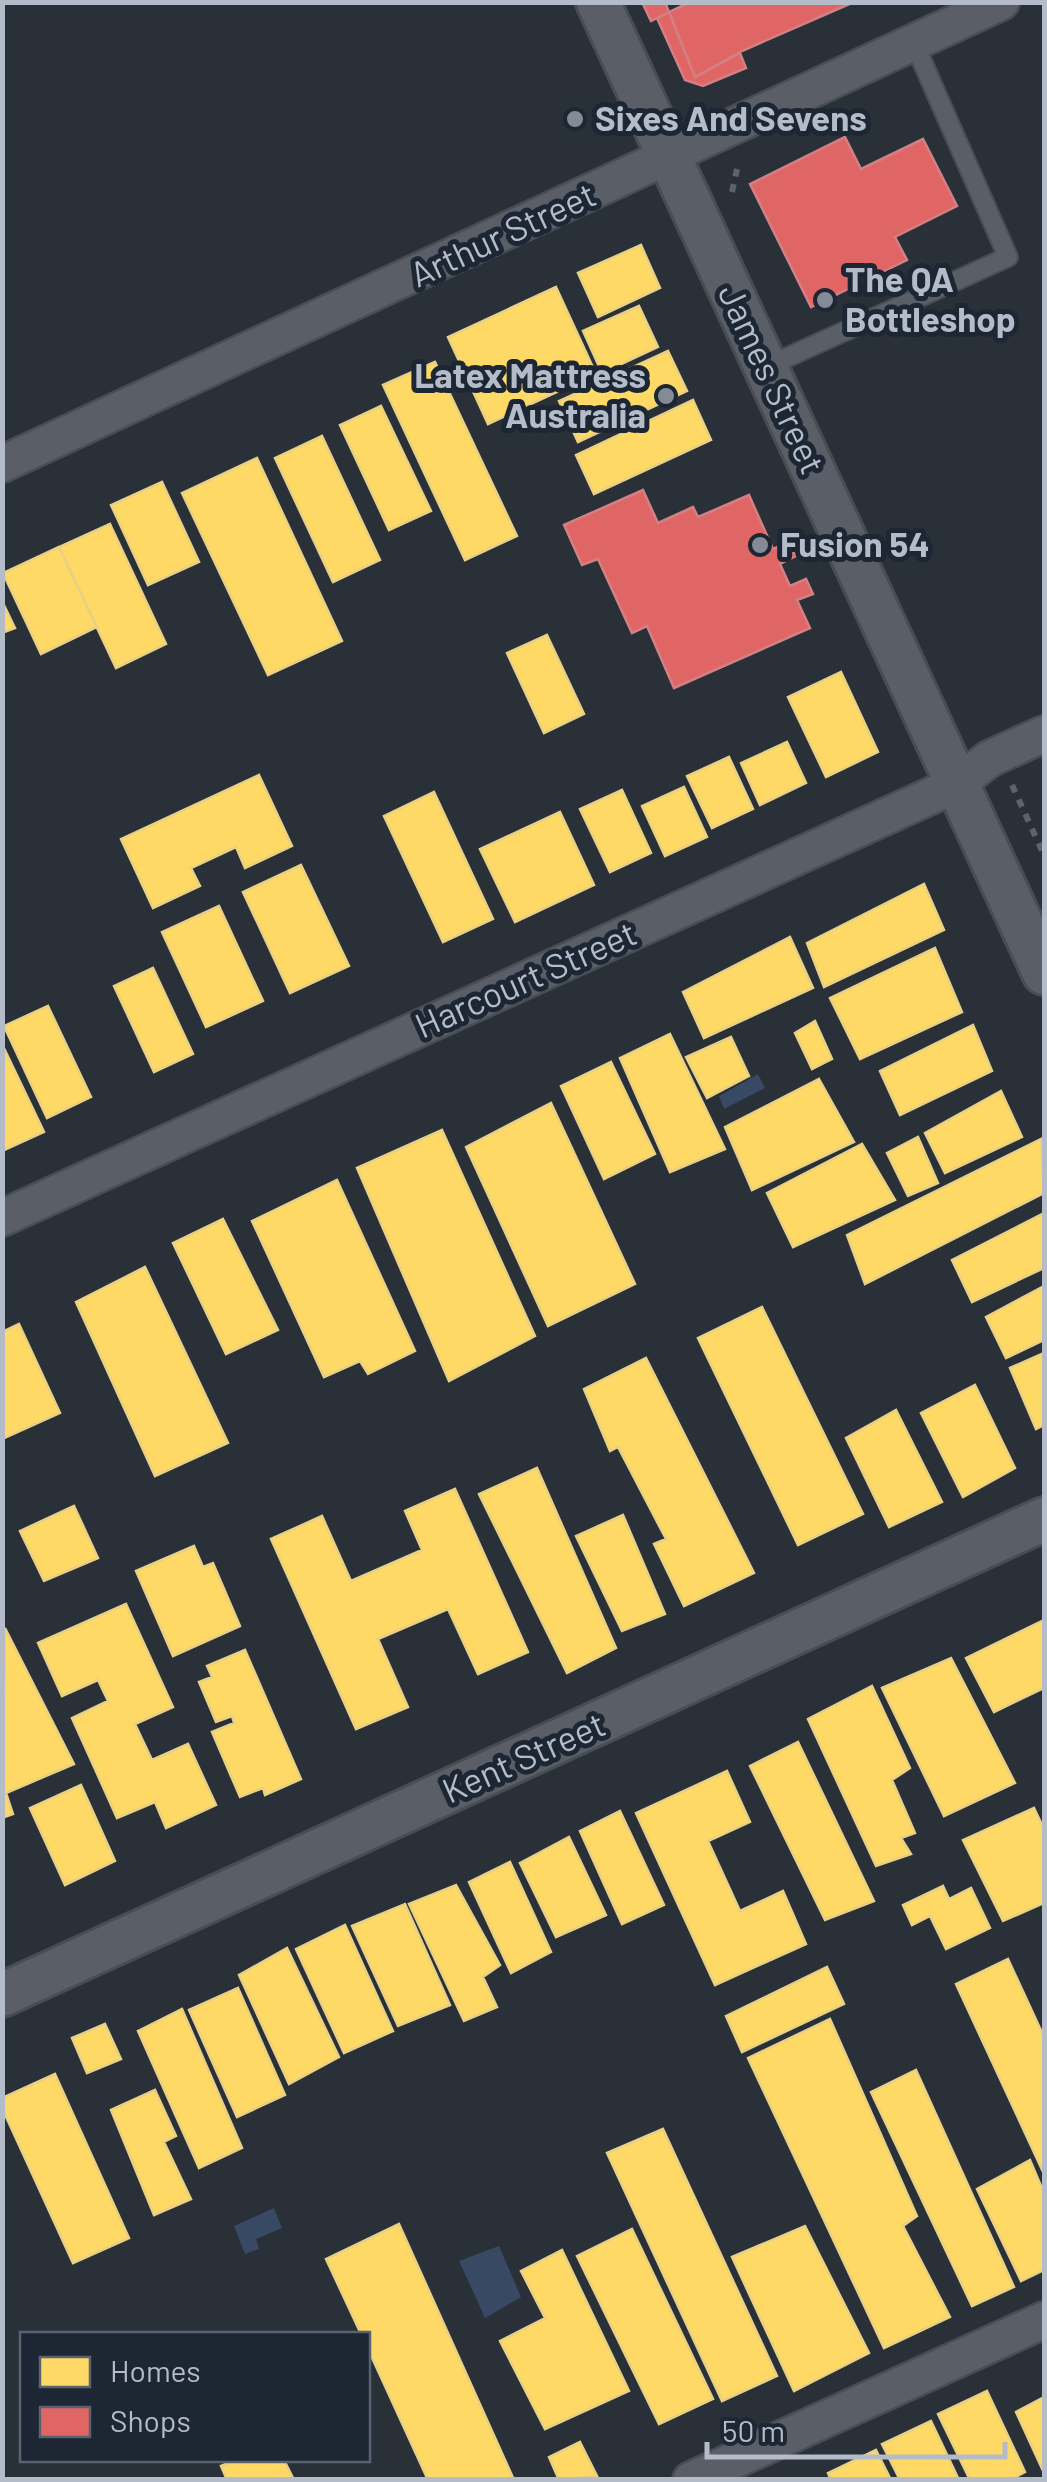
<svg xmlns="http://www.w3.org/2000/svg" width="1047" height="2482" viewBox="0 0 1047 2482" font-family="Barlow,sans-serif">
  <style>
    .water { fill: #384963 }
    .homes { fill: #ffd966; stroke: #e8d084; stroke-width: 2.5 }
    .shops { fill: #e06666; stroke: #d38084; stroke-width: 2.5 }
    .lines { fill: none; stroke-linecap: round; stroke-linejoin: round }
    .service-casing { stroke: #484c53; stroke-width: 22 }
    .minor-casing { stroke: #484c53; stroke-width: 40 }
    .tertiary-casing { stroke: #484c53; stroke-width: 48 }
    .path { stroke: #5d636a; stroke-width: 6; stroke-dasharray: 8 8; stroke-linecap: butt }
    .service { stroke: #5a5e66; stroke-width: 18 }
    .minor { stroke: #5a5e66; stroke-width: 35 }
    .tertiary { stroke: #5a5e66; stroke-width: 42 }
    .poi-dot { fill: #848b96; stroke: #1d2633; stroke-width: 4 }
    .labels { text-anchor: middle; stroke-width: 10; stroke-linejoin: round; paint-order: stroke }
    .poi-label { font-size: 35px; font-weight: bold; fill: #b4bcc9; stroke: #1d2633; text-anchor: start }
    .street-label { font-size: 35px; fill: #b4bcc9; stroke: #1d2633 }
  </style>
  <rect width="100%" height="100%" fill="#2a3038"/>
  <!-- water -->
  <path class="water" d="M 758,1074 L 765,1088 L 724,1109 L 719,1096 Z
    M 274,2208 L 282,2228 L 256,2239 L 259,2249 L 245,2254 L 234,2226 Z
    M 499,2246 L 521,2297 L 485,2318 L 459,2261 Z"/>
  <!-- homes -->
  <path class="homes" d="M 641,245 L 660,288 L 598,317 L 578,273 Z
    M 556,287 L 596,374 L 488,424 L 448,337 Z
    M 639,306 L 658,347 L 602,373 L 583,331 Z
    M 668,351 L 687,391 L 578,442 L 559,401 Z
    M 435,362 L 517,536 L 465,560 L 383,385 Z
    M 693,400 L 711,440 L 594,494 L 576,455 Z
    M 381,406 L 431,511 L 389,530 L 340,425 Z
    M 322,436 L 380,560 L 333,582 L 275,458 Z
    M 257,458 L 342,641 L 268,675 L 182,493 Z
    M 162,482 L 199,562 L 148,585 L 111,505 Z
    M 110,524 L 166,644 L 116,668 L 59,547 Z
    M 59,547 L 97,627 L 41,654 L 3,573 Z
    M 2,601 L 15,628 L 2,633 Z
    M 547,635 L 584,714 L 544,733 L 507,653 Z
    M 841,672 L 878,752 L 826,777 L 788,697 Z
    M 787,742 L 806,783 L 760,805 L 741,763 Z
    M 729,757 L 753,809 L 712,828 L 687,776 Z
    M 259,775 L 292,846 L 245,868 L 236,847 L 191,868 L 200,886 L 153,908 L 121,839 Z
    M 684,787 L 707,837 L 665,856 L 642,806 Z
    M 622,790 L 651,853 L 610,872 L 580,809 Z
    M 434,792 L 493,919 L 443,942 L 384,816 Z
    M 560,812 L 594,885 L 515,922 L 480,849 Z
    M 301,865 L 349,966 L 290,993 L 243,892 Z
    M 924,884 L 944,930 L 824,987 L 807,943 Z
    M 219,906 L 263,1001 L 206,1027 L 162,932 Z
    M 790,937 L 813,988 L 704,1038 L 683,992 Z
    M 935,948 L 962,1012 L 860,1059 L 830,998 Z
    M 153,968 L 193,1054 L 154,1072 L 114,986 Z
    M 48,1006 L 91,1097 L 47,1118 L 4,1026 Z
    M 815,1021 L 832,1059 L 812,1069 L 795,1033 Z
    M 973,1025 L 992,1071 L 900,1115 L 880,1071 Z
    M 670,1034 L 725,1149 L 670,1172 L 620,1058 Z
    M 731,1037 L 749,1076 L 707,1098 L 686,1057 Z
    M 2,1044 L 44,1132 L 2,1151 Z
    M 611,1062 L 655,1154 L 604,1179 L 561,1086 Z
    M 819,1079 L 854,1142 L 752,1190 L 725,1127 Z
    M 1001,1091 L 1022,1137 L 945,1173 L 925,1133 Z
    M 551,1103 L 635,1284 L 548,1326 L 466,1147 Z
    M 442,1130 L 535,1336 L 449,1381 L 357,1168 Z
    M 918,1137 L 938,1183 L 908,1196 L 887,1153 Z
    M 1041,1139 L 1044,1193 L 865,1284 L 847,1235 Z
    M 862,1144 L 895,1200 L 793,1247 L 767,1193 Z
    M 337,1180 L 415,1351 L 368,1374 L 360,1361 L 324,1377 L 252,1221 Z
    M 1044,1213 L 1044,1268 L 972,1302 L 952,1260 Z
    M 223,1219 L 278,1330 L 226,1354 L 173,1243 Z
    M 145,1267 L 228,1443 L 155,1476 L 76,1302 Z
    M 1044,1286 L 1044,1340 L 1006,1358 L 986,1317 Z
    M 762,1307 L 863,1514 L 798,1545 L 698,1338 Z
    M 19,1324 L 60,1413 L 2,1439 L 2,1332 Z
    M 1044,1353 L 1044,1425 L 1036,1429 L 1010,1368 Z
    M 646,1358 L 754,1573 L 684,1606 L 654,1544 L 666,1539 L 618,1447 L 610,1451 L 584,1389 Z
    M 975,1385 L 1015,1468 L 963,1497 L 921,1413 Z
    M 896,1410 L 942,1502 L 889,1527 L 846,1438 Z
    M 537,1468 L 616,1648 L 567,1673 L 479,1494 Z
    M 455,1489 L 528,1652 L 478,1674 L 448,1609 L 378,1639 L 408,1707 L 356,1729 L 271,1539 L 322,1516 L 351,1581 L 422,1550 L 405,1511 Z
    M 74,1506 L 98,1558 L 44,1581 L 20,1531 Z
    M 623,1515 L 665,1614 L 622,1631 L 576,1536 Z
    M 194,1546 L 203,1567 L 213,1563 L 240,1626 L 173,1656 L 136,1571 Z
    M 126,1604 L 173,1707 L 135,1724 L 152,1760 L 188,1744 L 216,1805 L 166,1828 L 155,1802 L 117,1818 L 72,1718 L 108,1701 L 98,1680 L 62,1696 L 38,1643 Z
    M 1044,1620 L 1044,1688 L 994,1712 L 966,1658 Z
    M 5,1628 L 74,1764 L 6,1793 L 13,1814 L 2,1818 Z
    M 245,1650 L 301,1779 L 265,1795 L 263,1788 L 240,1797 L 212,1732 L 234,1723 L 232,1716 L 216,1722 L 199,1682 L 212,1677 L 207,1666 Z
    M 951,1658 L 1015,1783 L 944,1816 L 882,1688 Z
    M 872,1686 L 910,1768 L 892,1780 L 915,1833 L 901,1838 L 911,1854 L 876,1866 L 808,1719 Z
    M 798,1742 L 874,1901 L 825,1920 L 750,1766 Z
    M 727,1771 L 750,1822 L 708,1841 L 740,1911 L 783,1891 L 806,1944 L 715,1985 L 636,1813 Z
    M 81,1785 L 115,1861 L 65,1885 L 30,1808 Z
    M 1034,1808 L 1044,1829 L 1044,1903 L 1003,1921 L 963,1840 Z
    M 620,1811 L 664,1905 L 622,1924 L 580,1831 Z
    M 569,1837 L 606,1915 L 556,1937 L 520,1863 Z
    M 510,1862 L 551,1952 L 511,1973 L 469,1882 Z
    M 456,1885 L 500,1965 L 483,1977 L 497,2007 L 464,2021 L 409,1904 Z
    M 943,1886 L 949,1899 L 971,1888 L 990,1928 L 946,1949 L 930,1916 L 912,1925 L 903,1905 Z
    M 405,1904 L 450,2005 L 398,2026 L 352,1926 Z
    M 345,1925 L 393,2031 L 344,2053 L 296,1949 Z
    M 287,1948 L 339,2057 L 289,2084 L 239,1975 Z
    M 1008,1959 L 1044,2037 L 1044,2174 L 956,1984 Z
    M 827,1967 L 844,2004 L 742,2052 L 726,2016 Z
    M 238,1988 L 285,2095 L 237,2117 L 189,2010 Z
    M 182,2009 L 242,2148 L 199,2168 L 138,2031 Z
    M 830,2019 L 917,2216 L 903,2226 L 950,2317 L 884,2348 L 748,2058 Z
    M 105,2024 L 121,2059 L 87,2073 L 72,2038 Z
    M 916,2070 L 1014,2287 L 972,2306 L 871,2092 Z
    M 55,2074 L 129,2238 L 73,2263 L 2,2108 L 2,2098 Z
    M 155,2090 L 176,2136 L 164,2142 L 191,2199 L 154,2215 L 111,2110 Z
    M 663,2129 L 777,2376 L 722,2401 L 607,2153 Z
    M 1030,2160 L 1044,2193 L 1044,2270 L 1021,2281 L 977,2189 Z
    M 399,2224 L 514,2480 L 428,2480 L 368,2349 L 368,2334 L 361,2334 L 326,2259 Z
    M 805,2226 L 869,2353 L 794,2391 L 732,2257 Z
    M 632,2229 L 713,2399 L 659,2424 L 577,2256 Z
    M 562,2250 L 629,2391 L 545,2429 L 500,2341 L 545,2318 L 521,2271 Z
    M 987,2391 L 1025,2472 L 1010,2480 L 970,2480 L 938,2414 Z
    M 1044,2397 L 1044,2473 L 1016,2412 Z
    M 931,2421 L 959,2480 L 900,2480 L 882,2444 Z
    M 580,2442 L 597,2476 L 559,2480 L 549,2457 Z
    M 876,2450 L 891,2480 L 831,2480 L 828,2473 Z
    M 235,2460 L 284,2460 L 294,2480 L 227,2480 L 221,2466 Z"/>
  <!-- shops -->
  <path class="shops" d="M 642,2 L 665,2 L 669,12 L 651,21 Z
    M 690,2 L 854,2 L 742,51 L 695,77 L 669,12 Z
    M 669,12 L 695,77 L 740,53 L 746,68 L 703,86 L 685,80 L 657,18 Z
    M 845,137 L 861,169 L 923,139 L 957,206 L 895,237 L 907,260 L 811,307 L 750,184 Z
    M 643,490 L 658,523 L 693,507 L 698,517 L 749,495 L 773,549 L 789,542 L 796,556 L 780,564 L 790,586 L 806,579 L 813,594 L 797,600 L 810,628 L 674,688 L 647,626 L 632,633 L 598,559 L 582,565 L 564,525 Z"/>
  <g class="lines">
    <!-- service casing -->
    <g class="service-casing">
      <path id="service" d="M 766,367 L 1008,257 L 914,43"/>
    </g>
    <!-- minor casing -->
    <g class="minor-casing">
      <path id="minor" d="M 2,464 L 1001,2
        M 2,1218 L 957,784 L 989,759 L 1044,734
        M 691,2480 L 1044,2320"/>
    </g>
    <!-- tertiary casing -->
    <g class="tertiary-casing">
      <path id="tertiary" d="M 598,2 L 1044,973
        M 2,1995 L 1044,1519"/>
    </g>
    <!-- path -->
    <path class="path" d="M 732,192 L 737,169
      M 1012,785 L 1044,855"/>
    <!-- service -->
    <use href="#service" class="service"/>
    <!-- minor -->
    <use href="#minor" class="minor"/>
    <!-- tertiary -->
    <use href="#tertiary" class="tertiary"/>
  </g>
  <!-- markers -->
  <g class="poi-dot">
    <circle cx="575" cy="119" r="10"/>
    <circle cx="825" cy="300" r="10"/>
    <circle cx="666" cy="396" r="10"/>
    <circle cx="760" cy="545" r="10"/>
  </g>
  <g class="labels">
    <!-- poi labels -->
    <g class="poi-label">
      <text x="595" y="131">Sixes And Sevens</text>
      <text x="845" y="292">The QA<tspan x="845" dy="40">Bottleshop</tspan></text>
      <text x="646" y="388" text-anchor="end">Latex Mattress<tspan x="646" dy="40">Australia</tspan></text>
      <text x="780" y="557">Fusion 54</text>
    </g>
    <!-- street labels -->
    <g class="street-label">
      <text transform="translate(503 235) rotate(-25)" y="12">Arthur Street</text>
      <text transform="translate(771 379) rotate(65)" y="12">James Street</text>
      <text transform="translate(526 980) rotate(-24)" y="12">Harcourt Street</text>
      <text transform="translate(524 1758) rotate(-24)" y="12">Kent Street</text>
    </g>
  </g>
  <!-- border -->
  <rect width="1047" height="2482" fill="none" stroke="#b4bcc9" stroke-width="10"/>
  <!-- legend -->
  <rect x="20" y="2332" width="350" height="130" fill="#1d2633" stroke="#59626f" stroke-width="2.5"/>
  <rect x="40" y="2357" width="50" height="30" fill="#ffd966" stroke="#59626f" stroke-width="2.5"/>
  <text x="110" y="2382" font-size="30" fill="#b4bcc9">Homes</text>
  <rect x="40" y="2407" width="50" height="30" fill="#e06666" stroke="#59626f" stroke-width="2.5"/>
  <text x="110" y="2432" font-size="30" fill="#b4bcc9">Shops</text>
  <!-- scale -->
  <path d="M707 2442v15h298v-15" fill="none" stroke="#b4bcc9" stroke-width="5"/>
  <text x="722" y="2442" font-size="30" fill="#b4bcc9" stroke="#1d2633" stroke-width="8" paint-order="stroke">50 m</text>
</svg>
